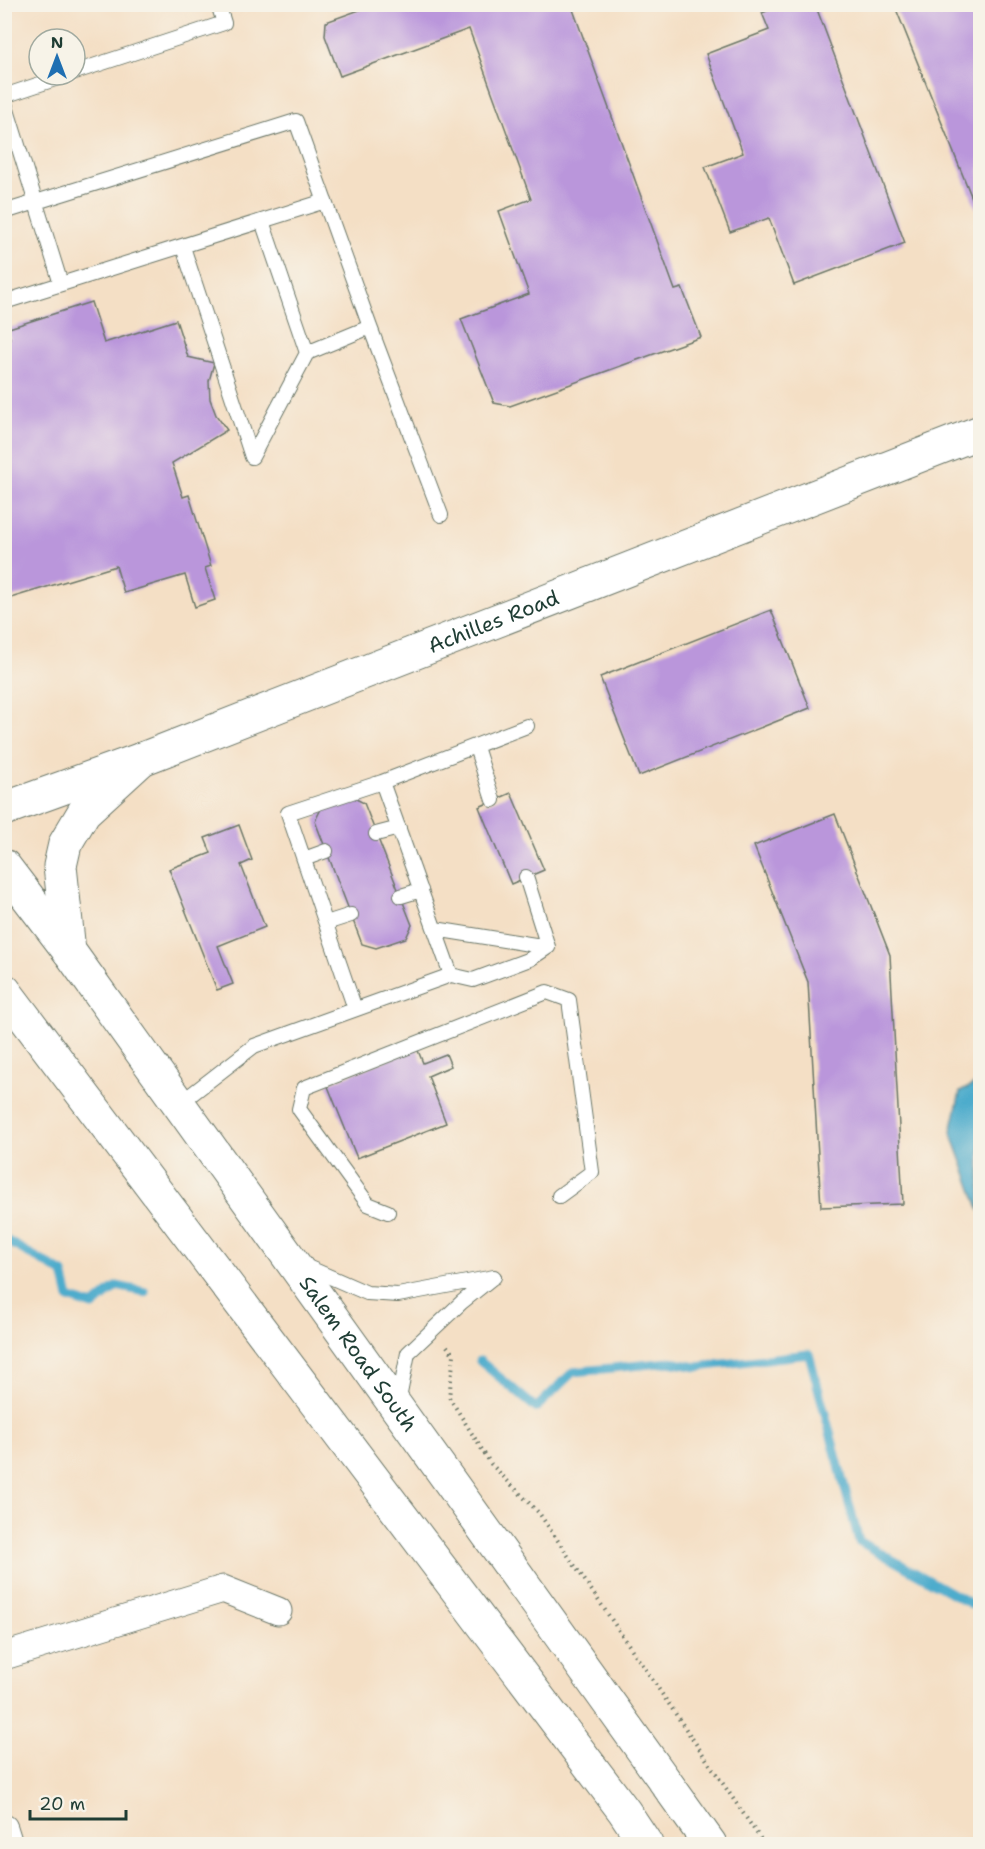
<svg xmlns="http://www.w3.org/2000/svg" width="985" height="1849" viewBox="0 0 985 1849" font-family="'Shantell Sans',sans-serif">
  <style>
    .water { fill: #4daccc; stroke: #367480; stroke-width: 1.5 }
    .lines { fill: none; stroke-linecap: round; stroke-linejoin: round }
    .stream { stroke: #4daccc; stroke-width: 9 }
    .building { fill: #ba96db }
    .service-casing { stroke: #6a7667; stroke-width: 16 }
    .minor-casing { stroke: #6a7667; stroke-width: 29 }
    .tertiary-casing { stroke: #6a7667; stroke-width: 35 }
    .secondary-casing { stroke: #6a7667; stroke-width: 35 }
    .path { stroke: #6a7667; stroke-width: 4; stroke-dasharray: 1.5 4.5; stroke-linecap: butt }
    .service { stroke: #fff; stroke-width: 14 }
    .minor { stroke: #fff; stroke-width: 27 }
    .tertiary { stroke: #fff; stroke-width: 33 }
    .secondary { stroke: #fff; stroke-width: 33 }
    .labels { text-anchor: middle; stroke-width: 4.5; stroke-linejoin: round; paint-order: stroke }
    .street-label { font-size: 21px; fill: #1f3d34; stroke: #f7f3e8 }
  </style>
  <rect width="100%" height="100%" fill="#f7f3e8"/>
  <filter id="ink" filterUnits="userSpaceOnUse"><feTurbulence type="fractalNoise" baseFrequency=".0167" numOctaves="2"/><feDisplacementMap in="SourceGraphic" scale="12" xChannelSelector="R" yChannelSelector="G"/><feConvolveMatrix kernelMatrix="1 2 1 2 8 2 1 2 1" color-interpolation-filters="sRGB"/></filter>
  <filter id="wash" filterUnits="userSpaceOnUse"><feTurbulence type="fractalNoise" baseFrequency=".008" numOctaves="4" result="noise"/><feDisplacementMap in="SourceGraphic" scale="24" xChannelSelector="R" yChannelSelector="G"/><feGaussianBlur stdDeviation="1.35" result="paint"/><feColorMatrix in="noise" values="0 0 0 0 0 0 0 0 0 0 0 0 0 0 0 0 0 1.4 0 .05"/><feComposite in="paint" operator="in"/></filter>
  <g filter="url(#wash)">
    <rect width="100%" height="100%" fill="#f4dfc5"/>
    <!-- water -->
    <path class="water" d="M 980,1081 L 980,1211 L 951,1132 L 960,1092 Z"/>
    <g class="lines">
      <!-- stream -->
      <path class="stream" d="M 4,1239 L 63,1273 L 69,1298 L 93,1306 L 117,1286 L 145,1292
        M 480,1361 L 536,1408 L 573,1372 L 670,1362 L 697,1367 L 809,1354 L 859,1541 L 980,1609"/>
    </g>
    <g id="blocks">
      <!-- building -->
      <path class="building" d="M 376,4 L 571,4 L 675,290 L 682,288 L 701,337 L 510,406 L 494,403 L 461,319 L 529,294 L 499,211 L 531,199 L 469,29 L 340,76 L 325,36 L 326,22 Z
        M 784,4 L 815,4 L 905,243 L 794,285 L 769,218 L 730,232 L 705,167 L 743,153 L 706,54 L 769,30 L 762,13 Z
        M 894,4 L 980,4 L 980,207 L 976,208 Z
        M 91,302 L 104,343 L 176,320 L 188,357 L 214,363 L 209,381 L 210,399 L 216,415 L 227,430 L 172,463 L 183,497 L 189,495 L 211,566 L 205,568 L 215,600 L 195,607 L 185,575 L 124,593 L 116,566 L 4,600 L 4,340 L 10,338 L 6,329 Z
        M 771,610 L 810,708 L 639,776 L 600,677 Z
        M 511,793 L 544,870 L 511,884 L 479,807 Z
        M 352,797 L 364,803 L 412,925 L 406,938 L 376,948 L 362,944 L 315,821 L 321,809 Z
        M 835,814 L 890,955 L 903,1204 L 821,1207 L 808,982 L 754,846 Z
        M 239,825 L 252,860 L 241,865 L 265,927 L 218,946 L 233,984 L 217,990 L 169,869 L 211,853 L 205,838 Z
        M 417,1048 L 423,1063 L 446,1054 L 451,1066 L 428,1076 L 446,1123 L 357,1158 L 327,1084 Z"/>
    </g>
  </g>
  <g filter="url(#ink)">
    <use href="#blocks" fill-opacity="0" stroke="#6a7667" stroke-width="1.5"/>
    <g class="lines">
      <!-- service casing -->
      <g class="service-casing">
        <path id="service" d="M 75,72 L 224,23 L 218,4
          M 4,96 L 67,75
          M 4,100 L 61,284
          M 4,212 L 296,121 L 370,327 L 441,515
          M 262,221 L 307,353
          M 183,247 L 252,457 L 307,353 L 370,327
          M 4,302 L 325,201
          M 476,747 L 493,800
          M 382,782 L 527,726
          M 376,834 L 399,828
          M 304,859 L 326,851
          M 401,896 L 421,890
          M 326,923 L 351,915
          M 435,929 L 548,947
          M 355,1009 L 288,813 L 382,782 L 451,975
          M 179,1104 L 254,1046 L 451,975 L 473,980 L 530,959 L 548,947 L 526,877
          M 388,1212 L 368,1204 L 299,1109 L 304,1088 L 547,992 L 569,1000 L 592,1172 L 559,1196
          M 305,1266 L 367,1293 L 398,1295 L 494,1277
          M 398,1404 L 408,1353 L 462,1302 L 492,1278"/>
      </g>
      <!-- minor casing -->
      <g class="minor-casing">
        <path id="minor" d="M 4,1656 L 223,1589 L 278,1611
          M 4,1828 L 9,1844"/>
      </g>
      <!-- tertiary casing -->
      <g class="tertiary-casing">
        <g id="tertiary">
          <path id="s1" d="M 4,809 L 142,759 L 980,432"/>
        </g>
      </g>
      <!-- secondary casing -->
      <g class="secondary-casing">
        <g id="secondary">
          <path id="s2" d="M 4,866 L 69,951 L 710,1844"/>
          <path d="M 69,951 L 60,866 L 65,844 L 84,812 L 142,759"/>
          <path d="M 4,990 L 624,1811 L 646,1844"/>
        </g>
      </g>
      <!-- path -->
      <path class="path" d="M 447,1346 L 454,1355 L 449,1397 L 491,1464 L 539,1513 L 764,1844"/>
      <!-- service -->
      <use href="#service" class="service"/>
      <!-- minor -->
      <use href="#minor" class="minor"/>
      <!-- tertiary -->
      <use href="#tertiary" class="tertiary"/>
      <!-- secondary -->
      <use href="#secondary" class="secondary"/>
    </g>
  </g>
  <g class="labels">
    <!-- street labels -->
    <g class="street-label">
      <text dy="7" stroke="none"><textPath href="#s1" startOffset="524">Achilles Road</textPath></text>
      <text dy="7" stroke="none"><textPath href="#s2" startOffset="603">Salem Road South</textPath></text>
    </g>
  </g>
  <!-- margin -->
  <rect width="985" height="1849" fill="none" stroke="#f7f3e8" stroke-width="24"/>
  <!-- north arrow -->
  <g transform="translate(57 57)"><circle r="28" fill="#f7f3e8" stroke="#a1aaa0" stroke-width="1.5"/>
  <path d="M0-4.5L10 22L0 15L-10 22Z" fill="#1f6fb2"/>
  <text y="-9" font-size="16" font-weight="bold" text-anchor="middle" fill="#1f3d34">N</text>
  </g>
  <!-- scale -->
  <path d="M30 1810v9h96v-9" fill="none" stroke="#1f3d34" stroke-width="3"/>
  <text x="39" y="1810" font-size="18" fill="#1f3d34" stroke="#f7f3e8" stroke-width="4.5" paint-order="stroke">20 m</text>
</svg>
